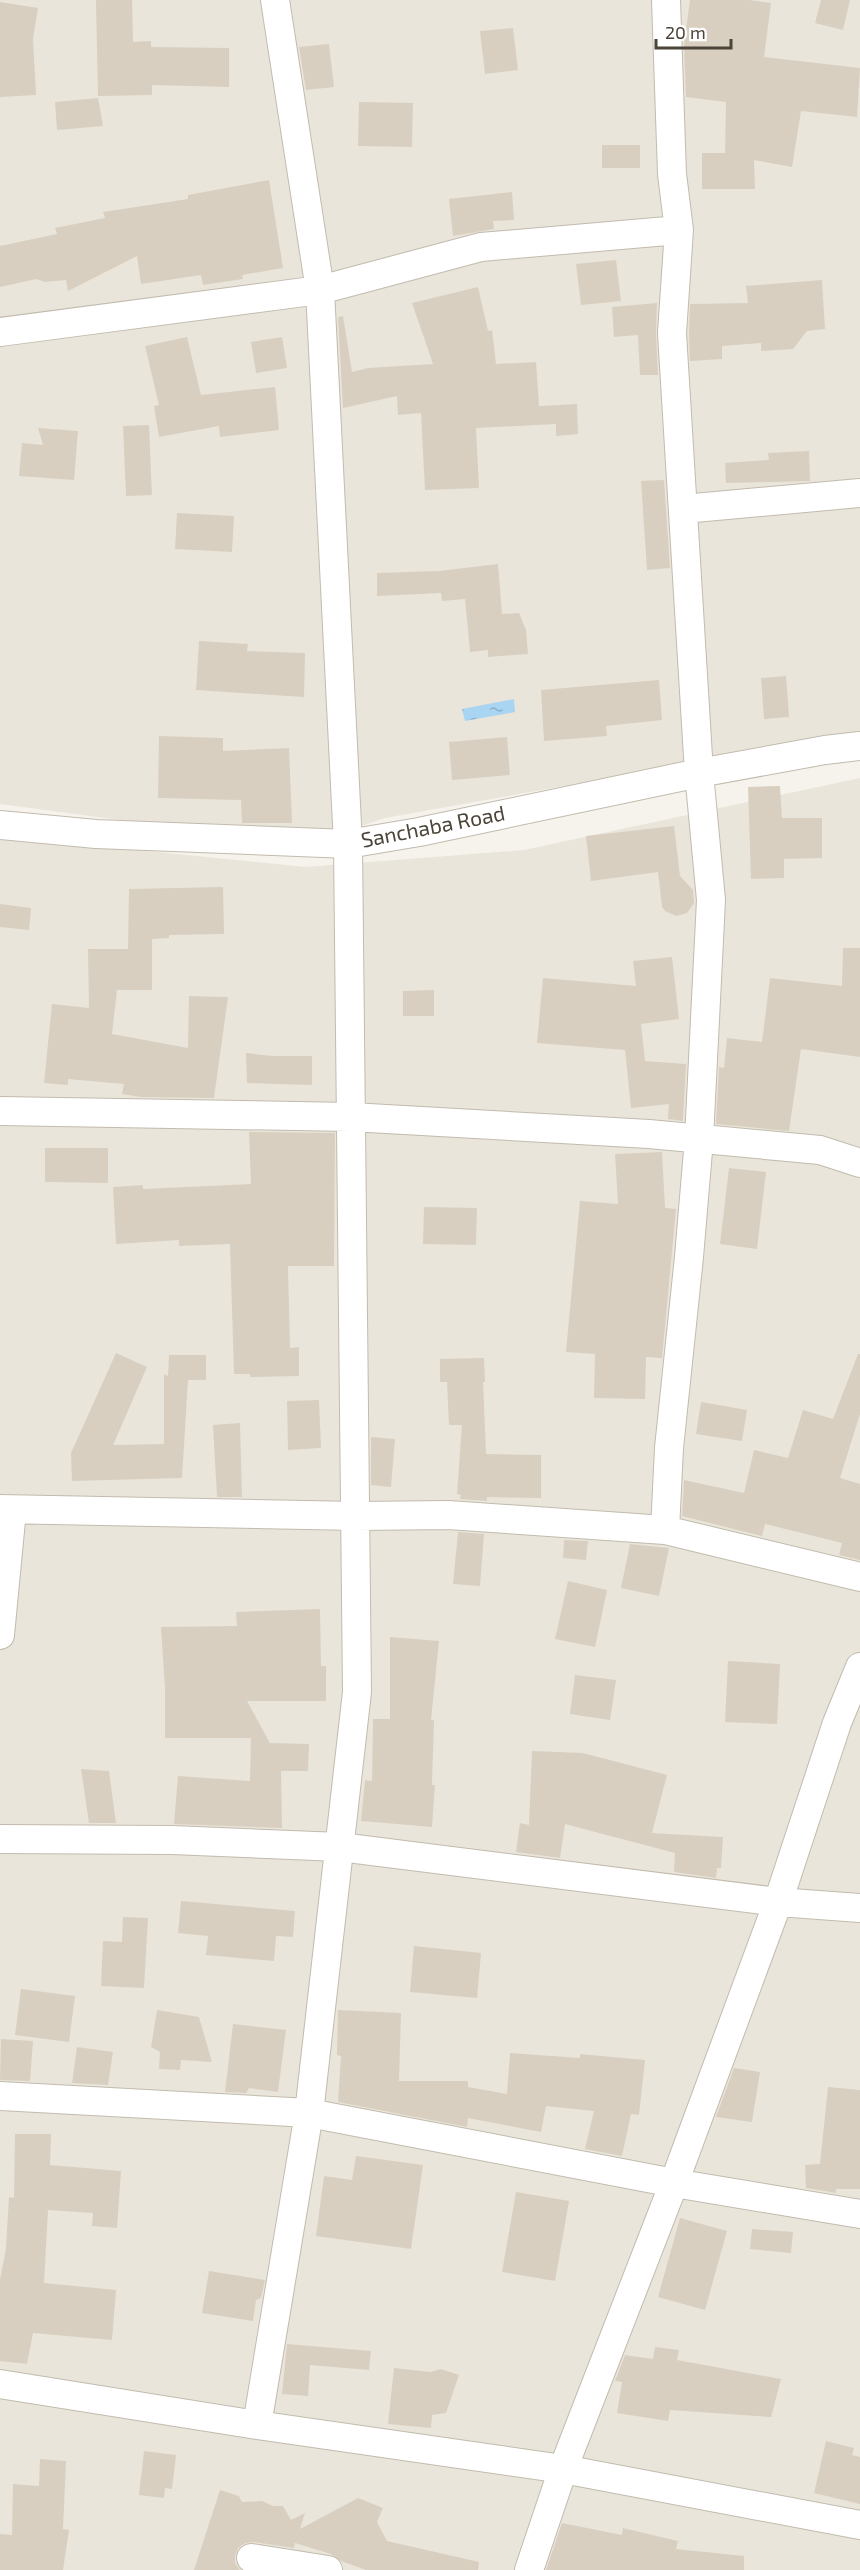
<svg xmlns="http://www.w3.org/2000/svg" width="860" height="2570" viewBox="0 0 860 2570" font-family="'Exo 2',sans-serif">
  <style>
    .residential { fill: #eae5da }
    .water { fill: url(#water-ripples) }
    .building { fill: #d8cfc1 }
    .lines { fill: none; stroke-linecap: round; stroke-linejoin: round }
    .minor-casing { stroke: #c2bbae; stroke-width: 30 }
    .minor { stroke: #fff; stroke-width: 28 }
    .labels { text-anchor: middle; stroke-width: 5; stroke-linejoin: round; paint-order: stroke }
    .street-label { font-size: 21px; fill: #4b4439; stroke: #fff }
  </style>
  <defs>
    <pattern id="water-ripples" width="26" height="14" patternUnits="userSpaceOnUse" patternTransform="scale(1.5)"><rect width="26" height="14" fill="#a9d4f2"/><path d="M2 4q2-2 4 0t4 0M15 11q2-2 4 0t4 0" fill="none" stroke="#8caec5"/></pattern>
  </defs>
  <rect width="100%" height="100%" fill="#f6f3ec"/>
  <!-- residential -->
  <path class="residential" d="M 0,0 L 860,0 L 860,733 L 385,818 L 335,835 L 135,822 L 0,804 Z
    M 860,778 L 860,2570 L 0,2570 L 0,836 L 306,867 L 524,850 Z"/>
  <!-- water -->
  <path class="water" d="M 514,699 L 515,712 L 465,721 L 462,709 Z"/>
  <!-- building -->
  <path class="building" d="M 96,0 L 132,0 L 133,42 L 151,41 L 151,47 L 229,48 L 229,87 L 152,85 L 152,95 L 98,96 Z
    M 690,0 L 749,0 L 771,3 L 764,57 L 860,68 L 857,117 L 801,111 L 792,167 L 754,160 L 755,189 L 702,189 L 702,153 L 725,153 L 726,102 L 686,97 L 684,45 Z
    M 821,0 L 850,0 L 843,30 L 815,23 Z
    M 0,2 L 38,8 L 33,39 L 36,95 L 0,97 Z
    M 513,28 L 518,70 L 485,74 L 480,31 Z
    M 329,44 L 334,87 L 306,90 L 299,47 Z
    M 98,98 L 103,126 L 57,130 L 55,102 Z
    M 359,102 L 413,103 L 412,147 L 358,146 Z
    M 602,145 L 640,145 L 640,168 L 602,168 Z
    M 269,180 L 283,268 L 242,275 L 243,279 L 203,285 L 201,275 L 141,284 L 137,256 L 68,291 L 66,280 L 45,282 L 36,279 L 0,287 L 0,246 L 57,234 L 55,228 L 105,218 L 103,212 L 188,199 L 188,195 Z
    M 512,192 L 514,220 L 493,221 L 494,229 L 453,236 L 449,199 Z
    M 616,260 L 621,301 L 581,305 L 576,264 Z
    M 822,280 L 825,329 L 807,331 L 793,349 L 761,351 L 761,343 L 722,346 L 722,359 L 690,361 L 689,333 L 690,304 L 748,303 L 746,286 Z
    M 478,287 L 488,331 L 492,330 L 496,364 L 536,362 L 539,406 L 577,404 L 578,434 L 556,436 L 556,424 L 476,428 L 479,488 L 425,490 L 421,413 L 398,415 L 397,396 L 343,408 L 338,317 L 343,316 L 352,372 L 368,368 L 433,364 L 412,303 Z
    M 657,303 L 656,334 L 658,375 L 640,375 L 638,335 L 614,337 L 612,307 Z
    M 187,337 L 201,395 L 275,387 L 279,430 L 220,437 L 219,426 L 159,437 L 154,406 L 159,405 L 145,346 Z
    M 282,337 L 287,368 L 256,373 L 251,342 Z
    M 149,425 L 152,495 L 126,496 L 123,426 Z
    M 38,428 L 78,431 L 74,480 L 19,476 L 22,443 L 43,445 Z
    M 809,451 L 810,481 L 726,483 L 725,463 L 769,460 L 768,453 Z
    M 664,480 L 670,568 L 647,570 L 641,481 Z
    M 177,513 L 234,516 L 232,552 L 175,549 Z
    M 498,564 L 502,614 L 519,613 L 526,630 L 528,654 L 488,657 L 488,650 L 470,652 L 465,599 L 442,601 L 441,593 L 377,596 L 377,573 L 439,571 Z
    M 199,641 L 248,644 L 247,651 L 305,653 L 304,697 L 196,690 Z
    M 786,676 L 789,717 L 764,719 L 761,678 Z
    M 659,680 L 662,720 L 606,726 L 607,736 L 544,741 L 541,690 Z
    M 159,736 L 223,738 L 223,751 L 289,748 L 292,823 L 242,823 L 241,800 L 158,798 Z
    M 507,737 L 510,775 L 452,780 L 449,742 Z
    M 780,786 L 782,818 L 822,818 L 822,858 L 784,859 L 784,878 L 751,879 L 748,787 Z
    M 674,826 L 680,876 L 693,890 L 694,903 L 687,913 L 676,916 L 665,911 L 662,907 L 658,872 L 591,881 L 586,836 Z
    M 223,887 L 224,934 L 169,935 L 169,938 L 152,939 L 152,990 L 117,990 L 112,1034 L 188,1048 L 189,996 L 228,997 L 214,1098 L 140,1097 L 122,1094 L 124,1084 L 68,1079 L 68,1085 L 44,1083 L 52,1004 L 89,1008 L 88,949 L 128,949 L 129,889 Z
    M 0,904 L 31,908 L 29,930 L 0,927 Z
    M 843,948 L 860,948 L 860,1057 L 801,1049 L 789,1131 L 716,1124 L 719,1067 L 724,1068 L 727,1038 L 762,1042 L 770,978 L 842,986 Z
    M 672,957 L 679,1019 L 641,1024 L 645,1061 L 686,1064 L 683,1121 L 668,1119 L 669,1104 L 631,1108 L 625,1050 L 537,1043 L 543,978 L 636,986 L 633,961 Z
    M 434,990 L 434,1016 L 403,1016 L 403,991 Z
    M 246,1053 L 273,1056 L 312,1056 L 312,1085 L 247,1083 Z
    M 249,1132 L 335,1133 L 334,1266 L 288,1266 L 290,1348 L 299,1347 L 299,1376 L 250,1377 L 250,1374 L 234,1374 L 230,1244 L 179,1246 L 179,1240 L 116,1244 L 113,1187 L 143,1185 L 143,1189 L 251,1184 Z
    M 45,1148 L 108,1148 L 108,1183 L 45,1182 Z
    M 662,1152 L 665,1208 L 676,1209 L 662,1358 L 646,1357 L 645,1399 L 594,1398 L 595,1354 L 566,1352 L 580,1201 L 618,1204 L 615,1154 Z
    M 729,1168 L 766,1172 L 757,1249 L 720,1244 Z
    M 424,1207 L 477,1208 L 476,1245 L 423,1244 Z
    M 116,1353 L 147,1367 L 113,1445 L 164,1444 L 164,1374 L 168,1376 L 169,1355 L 206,1355 L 206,1380 L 188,1380 L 182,1478 L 72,1481 L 71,1453 Z
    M 858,1354 L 860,1354 L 860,1414 L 840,1478 L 860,1484 L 860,1560 L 839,1555 L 842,1543 L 765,1524 L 762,1536 L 682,1516 L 684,1480 L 744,1493 L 754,1450 L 788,1458 L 803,1410 L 833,1419 Z
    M 484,1358 L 485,1382 L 483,1382 L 486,1454 L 541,1455 L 541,1498 L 487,1497 L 487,1501 L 460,1499 L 461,1495 L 457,1494 L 462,1425 L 449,1425 L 447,1382 L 440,1382 L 440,1359 Z
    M 319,1400 L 321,1448 L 288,1450 L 287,1401 Z
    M 701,1402 L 747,1410 L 742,1441 L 696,1434 Z
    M 240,1423 L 242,1497 L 217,1497 L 213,1425 Z
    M 371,1437 L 395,1439 L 391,1487 L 371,1485 Z
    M 458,1532 L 484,1534 L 480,1586 L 453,1584 Z
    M 564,1540 L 588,1541 L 586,1560 L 563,1558 Z
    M 630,1544 L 669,1548 L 659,1596 L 621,1588 Z
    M 568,1581 L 607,1590 L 595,1647 L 555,1639 Z
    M 320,1609 L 321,1666 L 326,1666 L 326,1701 L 247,1701 L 270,1743 L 309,1744 L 308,1771 L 281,1771 L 282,1828 L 174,1824 L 178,1776 L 250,1781 L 251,1738 L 165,1738 L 165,1688 L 161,1627 L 237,1626 L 236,1612 Z
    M 390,1637 L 439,1641 L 431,1720 L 434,1720 L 432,1785 L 435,1785 L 432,1827 L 361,1821 L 365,1780 L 372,1781 L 373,1719 L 390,1719 Z
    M 728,1661 L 780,1664 L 777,1724 L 725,1722 Z
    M 575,1675 L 616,1680 L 610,1720 L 570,1714 Z
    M 532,1751 L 583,1753 L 667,1775 L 652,1833 L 723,1837 L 721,1868 L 717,1868 L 716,1878 L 674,1872 L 675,1853 L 565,1824 L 560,1858 L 516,1852 L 520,1823 L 529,1825 Z
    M 81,1769 L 109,1771 L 116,1823 L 89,1823 Z
    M 181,1901 L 295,1911 L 293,1937 L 276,1936 L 274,1961 L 206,1955 L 208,1936 L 178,1933 Z
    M 123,1917 L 148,1918 L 144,1988 L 101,1986 L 103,1941 L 122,1942 Z
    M 414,1946 L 481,1953 L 477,1998 L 410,1992 Z
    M 21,1989 L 75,1996 L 69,2042 L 15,2035 Z
    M 157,2010 L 199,2017 L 212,2062 L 181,2060 L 180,2070 L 159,2069 L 160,2052 L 151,2047 Z
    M 338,2010 L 401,2013 L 399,2081 L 468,2081 L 468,2087 L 507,2094 L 510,2053 L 580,2058 L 580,2054 L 645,2060 L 639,2115 L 631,2114 L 622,2156 L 585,2149 L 594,2111 L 546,2106 L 541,2132 L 468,2118 L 467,2127 L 338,2102 L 341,2056 L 337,2055 Z
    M 233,2024 L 286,2030 L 278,2092 L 249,2088 L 246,2093 L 225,2092 Z
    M 1,2039 L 33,2041 L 30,2081 L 0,2080 Z
    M 77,2047 L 113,2052 L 108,2085 L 72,2083 Z
    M 734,2068 L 760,2072 L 752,2122 L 716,2117 Z
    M 828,2087 L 860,2090 L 860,2189 L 836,2189 L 836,2193 L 806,2188 L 805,2165 L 820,2164 Z
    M 15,2134 L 51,2134 L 50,2165 L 121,2171 L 117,2228 L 92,2226 L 93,2213 L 48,2210 L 44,2283 L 116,2290 L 112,2340 L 33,2333 L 27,2364 L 0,2361 L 0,2280 L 6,2248 L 9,2197 L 14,2198 Z
    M 356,2156 L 423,2165 L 411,2249 L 316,2236 L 324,2176 L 352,2180 Z
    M 516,2192 L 569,2201 L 555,2281 L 502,2272 Z
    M 680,2218 L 727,2231 L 705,2310 L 658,2297 Z
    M 752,2229 L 793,2232 L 791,2253 L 750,2249 Z
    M 209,2271 L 265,2280 L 261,2298 L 256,2300 L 253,2321 L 202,2313 Z
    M 287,2344 L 371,2351 L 369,2370 L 310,2365 L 308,2396 L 282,2394 Z
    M 655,2347 L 679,2350 L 677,2360 L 781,2379 L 771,2417 L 670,2410 L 668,2421 L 617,2413 L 622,2382 L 615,2381 L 625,2355 L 653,2359 Z
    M 394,2368 L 430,2372 L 441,2369 L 459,2375 L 446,2413 L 432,2415 L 431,2428 L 388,2424 Z
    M 826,2441 L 854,2448 L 852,2455 L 860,2457 L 860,2504 L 814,2493 Z
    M 144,2451 L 176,2455 L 172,2489 L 165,2488 L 164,2498 L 139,2495 Z
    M 40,2459 L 66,2461 L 63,2529 L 69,2530 L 63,2570 L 0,2570 L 0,2534 L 12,2535 L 13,2484 L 39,2486 Z
    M 220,2490 L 239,2496 L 242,2502 L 262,2501 L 273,2506 L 283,2506 L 291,2520 L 305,2513 L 300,2529 L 358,2498 L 383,2508 L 377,2522 L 387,2541 L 479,2562 L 478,2570 L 366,2570 L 341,2561 L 331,2554 L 295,2543 L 294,2548 L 254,2542 L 245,2543 L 238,2548 L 235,2556 L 235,2563 L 240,2570 L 194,2570 Z
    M 562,2523 L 622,2535 L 623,2528 L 678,2541 L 676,2549 L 744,2556 L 744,2570 L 546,2570 Z"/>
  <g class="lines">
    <!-- minor casing -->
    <g class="minor-casing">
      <path id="minor" d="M 0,332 L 320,290 L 481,247 L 679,230
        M 683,509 L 860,493
        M 0,825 L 96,834 L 348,844 L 419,832 L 699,773 L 825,750 L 860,746
        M 0,1111 L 351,1117 L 649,1134 L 820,1150 L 860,1163
        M 0,1509 L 357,1516 L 448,1515 L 665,1530 L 860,1577
        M 665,1530 L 669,1448 L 689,1257 L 699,1139 L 711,900 L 699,773 L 672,333 L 679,230 L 672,174 L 666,0
        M 0,1635 L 12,1510
        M 0,1839 L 172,1840 L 340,1847 L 778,1902 L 860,1908
        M 0,2096 L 309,2113 L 674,2183 L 860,2214
        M 0,2384 L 257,2425 L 563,2469 L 860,2525
        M 257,2425 L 309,2113 L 357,1692 L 348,844 L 320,290 L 275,0
        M 251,2558 L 328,2570
        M 529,2570 L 563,2469 L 674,2183 L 778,1902 L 837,1723 L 860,1667"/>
    </g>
    <!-- minor -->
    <use href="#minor" class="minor"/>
  </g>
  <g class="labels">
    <!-- street labels -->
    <g class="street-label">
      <text transform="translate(433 827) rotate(-11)" y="7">Sanchaba Road</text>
    </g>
  </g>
  <!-- scale -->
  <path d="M656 39v9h75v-9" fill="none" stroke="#4b4439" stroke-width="3"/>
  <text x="665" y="39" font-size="18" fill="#4b4439" stroke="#ffffff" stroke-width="4.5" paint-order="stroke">20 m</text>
</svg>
